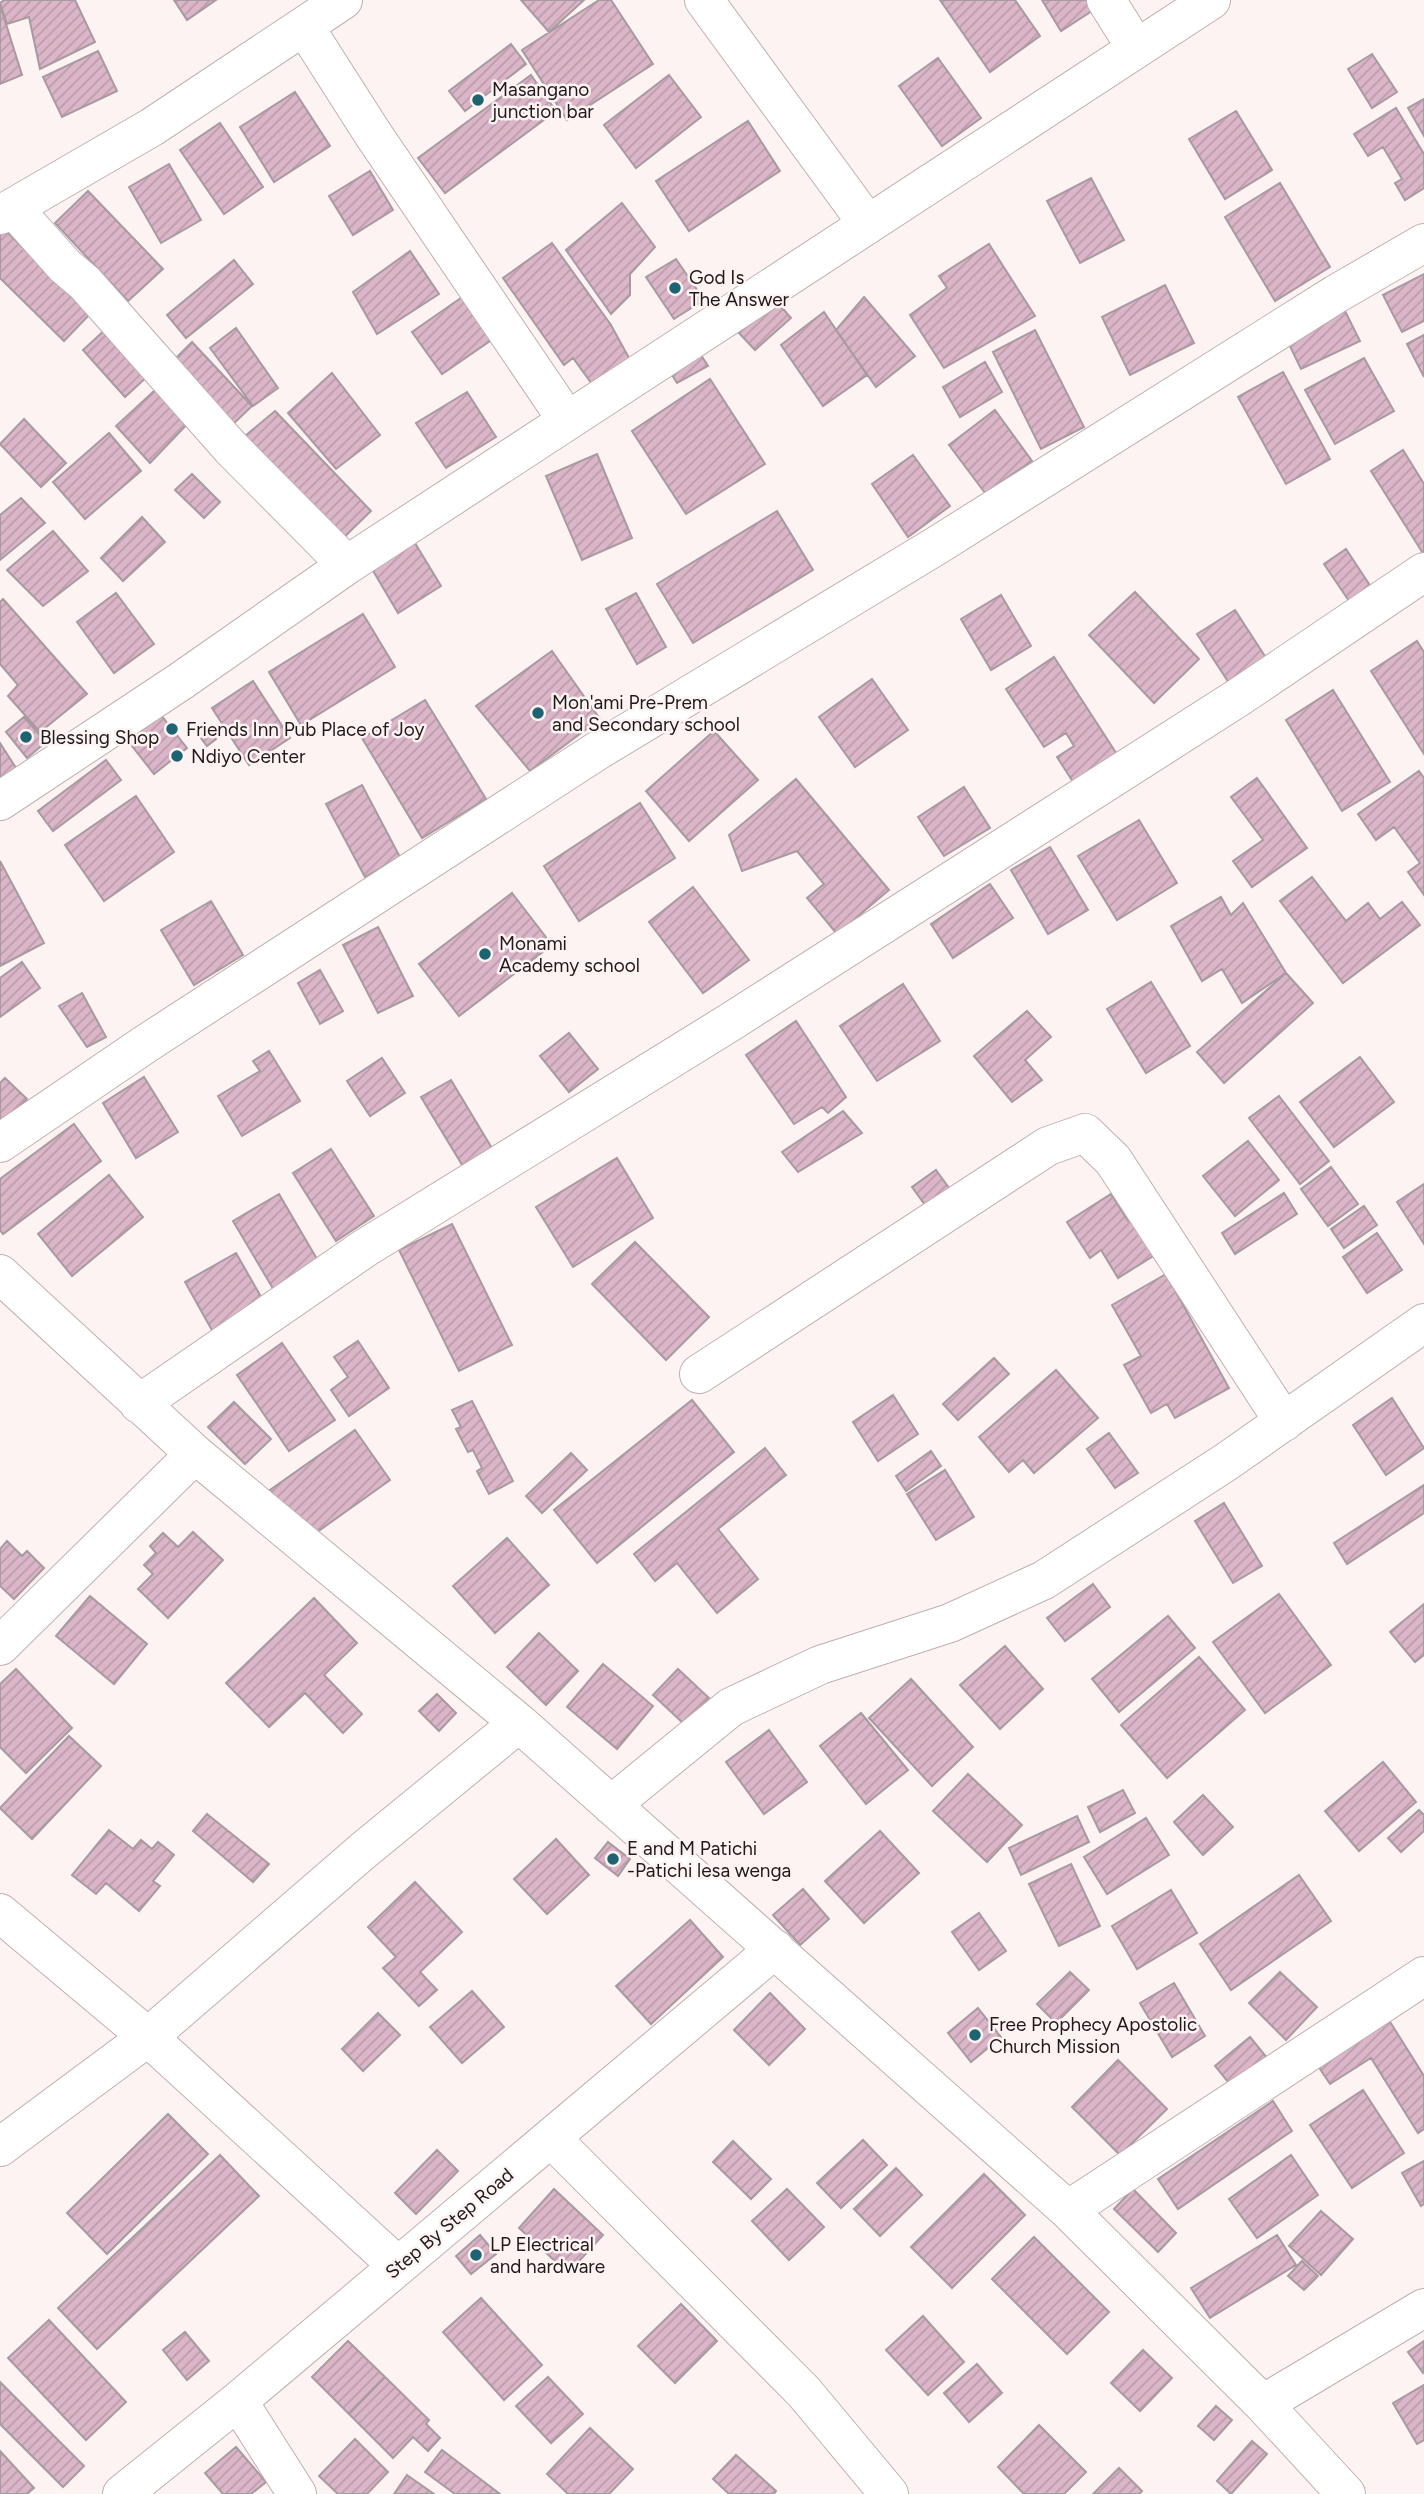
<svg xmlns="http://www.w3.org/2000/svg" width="1424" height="2494" viewBox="0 0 1424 2494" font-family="Figtree,sans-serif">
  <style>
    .building { fill: url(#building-hatch); stroke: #a79aa0; stroke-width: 2 }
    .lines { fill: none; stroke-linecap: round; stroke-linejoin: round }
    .minor-casing { stroke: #c0b0b0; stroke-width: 40 }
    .minor { stroke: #fff; stroke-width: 38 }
    .poi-dot { fill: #1d6473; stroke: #fdf3f3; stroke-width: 2.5 }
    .labels { text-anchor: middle; stroke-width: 5; stroke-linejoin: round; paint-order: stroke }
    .poi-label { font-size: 19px; fill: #1f1a1a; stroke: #fdf3f3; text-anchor: start }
    .street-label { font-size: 19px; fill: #1f1a1a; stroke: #fdf3f3 }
  </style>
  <defs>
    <pattern id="building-hatch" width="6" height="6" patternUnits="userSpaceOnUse" patternTransform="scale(1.75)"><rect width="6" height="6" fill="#dbb5c8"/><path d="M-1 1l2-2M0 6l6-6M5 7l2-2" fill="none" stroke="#bc9bab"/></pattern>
  </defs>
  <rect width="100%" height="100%" fill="#fdf3f3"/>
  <!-- building -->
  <path class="building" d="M 4,0 L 75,0 L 95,42 L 40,69 L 29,17 L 7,24 L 0,3 Z
    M 174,0 L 216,0 L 187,20 Z
    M 521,0 L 584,0 L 549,32 Z
    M 599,0 L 611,0 L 653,64 L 567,120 L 522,50 Z
    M 940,0 L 1015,0 L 1040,36 L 990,72 Z
    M 1042,0 L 1089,0 L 1095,9 L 1061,31 Z
    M 0,5 L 22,75 L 0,84 Z
    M 511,44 L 526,64 L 465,111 L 449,91 Z
    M 98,51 L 117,91 L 62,117 L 43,77 Z
    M 1372,54 L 1397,92 L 1372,108 L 1348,69 Z
    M 938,58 L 981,118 L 942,146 L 899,86 Z
    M 531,75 L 556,111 L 445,193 L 418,158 Z
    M 669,75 L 701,117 L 636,168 L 604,125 Z
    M 295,92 L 330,146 L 274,182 L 240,127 Z
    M 1424,99 L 1424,136 L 1408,108 Z
    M 1396,108 L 1424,154 L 1424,188 L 1405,200 L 1395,183 L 1402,179 L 1383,147 L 1368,156 L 1354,134 Z
    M 1236,111 L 1272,170 L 1225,199 L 1189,139 Z
    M 748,121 L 780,171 L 689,231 L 656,181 Z
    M 220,123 L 263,187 L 224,214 L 180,150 Z
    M 169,164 L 201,220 L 161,243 L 129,187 Z
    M 370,171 L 393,210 L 353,235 L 329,196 Z
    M 1091,178 L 1124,240 L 1080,263 L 1047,201 Z
    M 1280,183 L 1330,267 L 1275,301 L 1225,217 Z
    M 88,191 L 163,269 L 128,301 L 55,223 Z
    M 622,203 L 655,247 L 630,274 L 630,295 L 611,314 L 566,250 Z
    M 0,225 L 90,314 L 64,341 L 0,278 Z
    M 552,243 L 611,325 L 629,358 L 592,384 L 573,358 L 564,365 L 503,278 Z
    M 989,244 L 1035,316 L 944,368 L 910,315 L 947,288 L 939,276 Z
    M 410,251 L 439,294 L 377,334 L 353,292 Z
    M 676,259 L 704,300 L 674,319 L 646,277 Z
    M 234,260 L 253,284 L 186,338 L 167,315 Z
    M 1424,274 L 1424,321 L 1402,332 L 1383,295 Z
    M 1165,285 L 1194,343 L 1130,375 L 1102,317 Z
    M 468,293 L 503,332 L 442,374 L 412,332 Z
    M 864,297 L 915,356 L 876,387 L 836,330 Z
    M 776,301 L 791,318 L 755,350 L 739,333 Z
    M 1345,311 L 1360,341 L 1301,369 L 1286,338 Z
    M 824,312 L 867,375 L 823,406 L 781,345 Z
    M 107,328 L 150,374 L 125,397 L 83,350 Z
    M 236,328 L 278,388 L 253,406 L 210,348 Z
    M 1035,330 L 1084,427 L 1041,449 L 993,352 Z
    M 1424,335 L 1424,377 L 1407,344 Z
    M 192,342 L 252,406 L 230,427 L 170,364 Z
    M 699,352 L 708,366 L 677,383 L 669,370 Z
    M 1364,358 L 1394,411 L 1335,444 L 1305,390 Z
    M 985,362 L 1002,392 L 960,417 L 943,387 Z
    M 1283,372 L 1330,459 L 1286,484 L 1238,397 Z
    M 332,373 L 380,435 L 336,469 L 288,413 Z
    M 710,379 L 765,464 L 686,514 L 632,431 Z
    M 165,381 L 195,416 L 150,463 L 116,426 Z
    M 467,392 L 496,437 L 446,468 L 416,423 Z
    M 995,410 L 1032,461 L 985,493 L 949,445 Z
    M 275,411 L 371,511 L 337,544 L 239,441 Z
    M 24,419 L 66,463 L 41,487 L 0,444 Z
    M 109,433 L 141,471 L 85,519 L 53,482 Z
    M 1403,450 L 1424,484 L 1424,555 L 1371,471 Z
    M 597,454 L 632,538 L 582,560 L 546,476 Z
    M 913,455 L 950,506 L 908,537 L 872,484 Z
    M 192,474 L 220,502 L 204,518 L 175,490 Z
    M 21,498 L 45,523 L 0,560 L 0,515 Z
    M 777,511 L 813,570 L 693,643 L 657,584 Z
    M 142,517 L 165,542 L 123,581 L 101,558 Z
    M 53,531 L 88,571 L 43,606 L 7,570 Z
    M 415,543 L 441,586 L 398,613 L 372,569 Z
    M 1346,549 L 1371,587 L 1349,601 L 1324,564 Z
    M 1135,592 L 1199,659 L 1154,703 L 1089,635 Z
    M 116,593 L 154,644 L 114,673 L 77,622 Z
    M 636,593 L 666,647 L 637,664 L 606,609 Z
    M 1001,595 L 1031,646 L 991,670 L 961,619 Z
    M 3,599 L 87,694 L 40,732 L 8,696 L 18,685 L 0,664 L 0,602 Z
    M 1235,610 L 1270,664 L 1233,689 L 1197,634 Z
    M 363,614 L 395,667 L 301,725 L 269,672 Z
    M 1417,641 L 1424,652 L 1424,754 L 1371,671 Z
    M 552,651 L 600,719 L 530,771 L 476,706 Z
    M 1054,657 L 1120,759 L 1077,788 L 1057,757 L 1074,746 L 1066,733 L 1044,747 L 1006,689 Z
    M 872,679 L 908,730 L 855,767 L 819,717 Z
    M 253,681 L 290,738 L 249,765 L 212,708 Z
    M 1333,690 L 1390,782 L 1342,811 L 1286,720 Z
    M 425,700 L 486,799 L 422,838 L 362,738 Z
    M 161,715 L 187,748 L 154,774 L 128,741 Z
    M 24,717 L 46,742 L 27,758 L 6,732 Z
    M 206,727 L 216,739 L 207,746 L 197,733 Z
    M 714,731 L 758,780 L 689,841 L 646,791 Z
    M 0,743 L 16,768 L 0,779 Z
    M 106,760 L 121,780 L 53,831 L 38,811 Z
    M 1419,771 L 1424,778 L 1424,895 L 1408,872 L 1420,863 L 1394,827 L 1376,840 L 1358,814 Z
    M 1257,778 L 1307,848 L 1252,887 L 1233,861 L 1263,840 L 1231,797 Z
    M 796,779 L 889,890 L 837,934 L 807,898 L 824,884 L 797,851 L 742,871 L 729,835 Z
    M 362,785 L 400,857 L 365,877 L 326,804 Z
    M 964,787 L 990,828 L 944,856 L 918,817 Z
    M 136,796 L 174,852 L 104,901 L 65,845 Z
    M 640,803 L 675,858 L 579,921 L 544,866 Z
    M 1139,820 L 1177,883 L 1117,920 L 1078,856 Z
    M 1050,847 L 1088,910 L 1048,934 L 1011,870 Z
    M 0,861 L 44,943 L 0,966 Z
    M 1312,877 L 1346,921 L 1368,903 L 1380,919 L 1402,902 L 1420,925 L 1343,983 L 1280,901 Z
    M 990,884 L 1013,918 L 953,958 L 931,924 Z
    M 693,887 L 749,960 L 703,993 L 649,922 Z
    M 512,893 L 552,945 L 459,1016 L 419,964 Z
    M 1221,897 L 1231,915 L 1243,903 L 1286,973 L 1242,1003 L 1222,969 L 1202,981 L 1171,926 Z
    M 211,901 L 243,955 L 194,985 L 161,930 Z
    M 378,927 L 413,996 L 378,1013 L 343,945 Z
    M 22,962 L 40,988 L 0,1017 L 0,978 Z
    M 320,970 L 343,1011 L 320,1024 L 298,983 Z
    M 1286,973 L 1313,1003 L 1224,1083 L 1197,1052 Z
    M 1151,982 L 1190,1046 L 1146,1073 L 1107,1009 Z
    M 903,984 L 940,1041 L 877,1081 L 840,1026 Z
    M 82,993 L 106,1037 L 87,1047 L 59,1006 Z
    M 1027,1011 L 1051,1037 L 1025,1060 L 1042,1080 L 1012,1102 L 974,1056 Z
    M 796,1021 L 846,1097 L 828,1113 L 822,1107 L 794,1124 L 746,1055 Z
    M 569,1033 L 598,1069 L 569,1092 L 540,1056 Z
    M 269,1051 L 300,1101 L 242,1136 L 218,1096 L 260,1071 L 253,1061 Z
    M 1360,1057 L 1394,1102 L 1334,1147 L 1300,1102 Z
    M 382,1058 L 405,1093 L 370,1116 L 347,1081 Z
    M 144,1077 L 178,1132 L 136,1158 L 103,1103 Z
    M 5,1078 L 27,1099 L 0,1126 L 0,1083 Z
    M 451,1080 L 493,1150 L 464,1168 L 421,1097 Z
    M 1279,1096 L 1329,1161 L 1300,1184 L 1249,1118 Z
    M 843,1111 L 862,1133 L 798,1172 L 782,1152 Z
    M 74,1124 L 101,1161 L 3,1234 L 0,1230 L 0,1179 Z
    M 1248,1141 L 1279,1180 L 1235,1216 L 1203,1176 Z
    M 331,1149 L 374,1216 L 336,1241 L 293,1173 Z
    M 617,1158 L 653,1218 L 573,1267 L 536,1207 Z
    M 1331,1167 L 1358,1204 L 1328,1226 L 1301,1189 Z
    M 936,1170 L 952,1192 L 928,1209 L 912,1187 Z
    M 109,1175 L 143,1217 L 72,1276 L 38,1234 Z
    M 1424,1184 L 1424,1244 L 1397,1202 Z
    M 1284,1193 L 1297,1214 L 1235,1254 L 1222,1233 Z
    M 279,1194 L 321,1266 L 275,1292 L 233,1221 Z
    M 1111,1194 L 1128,1221 L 1137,1216 L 1160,1252 L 1118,1278 L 1101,1250 L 1090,1258 L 1067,1222 Z
    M 1364,1206 L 1377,1225 L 1344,1248 L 1331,1229 Z
    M 452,1224 L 512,1345 L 459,1371 L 399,1250 Z
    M 1377,1233 L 1402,1270 L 1367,1293 L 1343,1257 Z
    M 635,1242 L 709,1317 L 666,1360 L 592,1284 Z
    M 236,1253 L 264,1302 L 213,1332 L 185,1282 Z
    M 1166,1274 L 1229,1388 L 1175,1418 L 1167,1404 L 1151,1413 L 1124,1365 L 1141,1356 L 1112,1305 Z
    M 358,1341 L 389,1388 L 349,1416 L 331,1390 L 348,1377 L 334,1357 Z
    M 282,1343 L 335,1420 L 289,1451 L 237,1375 Z
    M 994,1358 L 1009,1374 L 958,1420 L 943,1404 Z
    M 1056,1370 L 1098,1418 L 1034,1473 L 1023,1460 L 1009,1472 L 979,1437 Z
    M 893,1395 L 918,1434 L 878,1461 L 853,1422 Z
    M 1392,1398 L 1424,1448 L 1386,1475 L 1353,1425 Z
    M 692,1400 L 734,1452 L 597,1563 L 554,1510 Z
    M 472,1401 L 513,1481 L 489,1494 L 477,1471 L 482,1468 L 473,1450 L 468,1452 L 456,1429 L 461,1427 L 452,1410 Z
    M 234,1402 L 271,1439 L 245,1464 L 208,1427 Z
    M 355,1430 L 390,1480 L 306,1540 L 270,1490 Z
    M 1109,1433 L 1138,1473 L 1115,1488 L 1087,1449 Z
    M 765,1448 L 786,1475 L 718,1529 L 758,1579 L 717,1613 L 677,1563 L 655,1581 L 634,1554 Z
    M 931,1451 L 941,1466 L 906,1491 L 896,1476 Z
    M 571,1453 L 587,1470 L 542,1513 L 526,1496 Z
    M 945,1470 L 974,1517 L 936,1540 L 907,1494 Z
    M 1424,1485 L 1424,1513 L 1347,1564 L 1334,1543 Z
    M 1224,1503 L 1262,1566 L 1233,1583 L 1195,1521 Z
    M 193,1532 L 223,1560 L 168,1618 L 138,1589 L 153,1574 L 144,1565 L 156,1553 L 150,1546 L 163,1533 L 178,1547 Z
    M 507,1538 L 549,1585 L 495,1633 L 453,1586 Z
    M 7,1541 L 22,1556 L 27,1551 L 44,1568 L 14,1599 L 0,1586 L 0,1549 Z
    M 1093,1584 L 1110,1607 L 1065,1641 L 1047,1618 Z
    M 1279,1594 L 1331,1665 L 1265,1713 L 1213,1642 Z
    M 90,1596 L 147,1644 L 114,1684 L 56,1636 Z
    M 314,1598 L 357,1643 L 324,1675 L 362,1714 L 343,1733 L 305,1693 L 269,1727 L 226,1683 Z
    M 1424,1604 L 1424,1655 L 1415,1662 L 1390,1632 Z
    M 1168,1616 L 1195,1648 L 1119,1712 L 1092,1679 Z
    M 539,1633 L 578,1671 L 546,1705 L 507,1667 Z
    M 1005,1646 L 1043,1689 L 1000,1729 L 960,1685 Z
    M 1199,1657 L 1245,1710 L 1167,1778 L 1121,1725 Z
    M 603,1664 L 653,1706 L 617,1749 L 567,1707 Z
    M 16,1669 L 72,1728 L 26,1773 L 0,1747 L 0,1684 Z
    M 678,1669 L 709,1698 L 684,1724 L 653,1695 Z
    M 911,1679 L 973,1747 L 932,1786 L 869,1718 Z
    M 437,1694 L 456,1713 L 439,1731 L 419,1711 Z
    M 861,1713 L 908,1770 L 866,1804 L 820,1746 Z
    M 769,1730 L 807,1782 L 764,1814 L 726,1762 Z
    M 69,1736 L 101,1766 L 32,1839 L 0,1808 Z
    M 1383,1762 L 1416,1802 L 1359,1851 L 1325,1811 Z
    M 968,1774 L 1022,1825 L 987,1862 L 933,1811 Z
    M 1123,1790 L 1135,1813 L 1100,1832 L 1088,1807 Z
    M 1203,1795 L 1233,1827 L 1203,1855 L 1174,1822 Z
    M 1419,1810 L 1424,1815 L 1424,1831 L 1401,1852 L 1388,1838 Z
    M 207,1814 L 269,1864 L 253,1882 L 193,1831 Z
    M 1077,1816 L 1089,1842 L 1021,1875 L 1009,1848 Z
    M 1146,1818 L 1169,1855 L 1107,1894 L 1084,1857 Z
    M 109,1830 L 133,1849 L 141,1840 L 152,1849 L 158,1842 L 174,1855 L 153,1881 L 160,1886 L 139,1911 L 106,1883 L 96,1894 L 72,1875 Z
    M 880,1831 L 919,1873 L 864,1923 L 825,1881 Z
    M 556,1839 L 589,1875 L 547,1914 L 514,1879 Z
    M 608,1842 L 630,1859 L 618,1876 L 595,1858 Z
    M 1071,1864 L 1100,1926 L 1059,1946 L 1029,1884 Z
    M 1299,1875 L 1331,1921 L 1231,1990 L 1200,1944 Z
    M 415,1882 L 462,1932 L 420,1972 L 437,1990 L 419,2006 L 383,1968 L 396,1957 L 368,1927 Z
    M 803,1889 L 829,1919 L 800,1945 L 773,1915 Z
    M 1171,1890 L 1197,1933 L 1137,1969 L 1112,1926 Z
    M 979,1913 L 1006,1951 L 979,1970 L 952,1932 Z
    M 690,1920 L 723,1957 L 651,2024 L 616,1986 Z
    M 1070,1972 L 1089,1990 L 1056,2023 L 1037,2004 Z
    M 1280,1972 L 1317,2007 L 1286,2040 L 1249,2003 Z
    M 1174,1983 L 1205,2036 L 1172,2057 L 1140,2003 Z
    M 472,1991 L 504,2027 L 462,2063 L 430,2027 Z
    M 770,1993 L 805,2029 L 769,2065 L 734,2030 Z
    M 978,2008 L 1001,2037 L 971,2062 L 948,2033 Z
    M 378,2013 L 400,2035 L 363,2071 L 342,2049 Z
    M 1387,2017 L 1424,2076 L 1424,2129 L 1418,2133 L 1371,2058 L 1330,2084 L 1316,2063 Z
    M 1250,2037 L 1268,2059 L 1233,2088 L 1215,2066 Z
    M 1118,2060 L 1167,2109 L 1120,2155 L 1072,2107 Z
    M 1363,2090 L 1404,2153 L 1352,2188 L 1310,2125 Z
    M 1273,2101 L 1292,2131 L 1178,2209 L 1158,2179 Z
    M 168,2114 L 208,2154 L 107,2254 L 67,2213 Z
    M 863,2140 L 887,2165 L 841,2208 L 817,2183 Z
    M 733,2141 L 771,2179 L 751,2199 L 713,2162 Z
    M 437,2150 L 458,2171 L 416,2214 L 395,2193 Z
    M 220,2155 L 259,2196 L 97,2349 L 58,2308 Z
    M 1291,2155 L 1318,2195 L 1257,2238 L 1229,2199 Z
    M 1424,2161 L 1424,2204 L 1421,2206 L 1402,2173 Z
    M 896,2168 L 922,2195 L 880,2236 L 854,2209 Z
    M 984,2174 L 1025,2215 L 952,2288 L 911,2247 Z
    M 554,2189 L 603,2235 L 568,2273 L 519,2228 Z
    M 787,2189 L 824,2227 L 789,2260 L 752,2221 Z
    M 1133,2189 L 1176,2233 L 1158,2252 L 1114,2209 Z
    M 1321,2211 L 1353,2239 L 1321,2275 L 1289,2246 Z
    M 480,2235 L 496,2254 L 471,2274 L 456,2256 Z
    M 1277,2235 L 1296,2265 L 1210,2318 L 1191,2288 Z
    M 1034,2237 L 1109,2312 L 1067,2354 L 992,2279 Z
    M 1302,2261 L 1318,2276 L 1304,2290 L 1288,2276 Z
    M 481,2298 L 542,2365 L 504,2400 L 443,2332 Z
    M 681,2304 L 717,2341 L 675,2383 L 638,2346 Z
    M 923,2316 L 964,2362 L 928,2395 L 886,2350 Z
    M 49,2320 L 126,2402 L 86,2440 L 8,2358 Z
    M 185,2332 L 209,2361 L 187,2380 L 163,2350 Z
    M 348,2341 L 385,2377 L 349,2414 L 312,2377 Z
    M 1424,2341 L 1424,2372 L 1423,2373 L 1408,2352 Z
    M 1143,2350 L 1172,2378 L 1140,2411 L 1111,2383 Z
    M 977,2364 L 1002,2393 L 969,2422 L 944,2393 Z
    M 385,2377 L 429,2420 L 426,2424 L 440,2438 L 428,2451 L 413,2437 L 393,2458 L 349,2414 Z
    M 548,2377 L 583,2414 L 551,2443 L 516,2406 Z
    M 0,2382 L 84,2466 L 63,2487 L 0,2424 Z
    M 1424,2385 L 1424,2440 L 1417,2444 L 1393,2403 Z
    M 1216,2406 L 1232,2420 L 1214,2440 L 1198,2426 Z
    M 1039,2425 L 1086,2472 L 1064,2494 L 1024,2494 L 998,2467 Z
    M 590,2428 L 633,2469 L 609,2494 L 568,2494 L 547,2474 Z
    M 355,2439 L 388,2472 L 367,2494 L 338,2494 L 319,2476 Z
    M 1252,2441 L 1267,2454 L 1231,2494 L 1217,2481 Z
    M 236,2447 L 266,2482 L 251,2494 L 223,2494 L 205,2473 Z
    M 442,2450 L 500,2494 L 455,2494 L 425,2472 Z
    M 0,2451 L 34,2488 L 27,2494 L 0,2494 Z
    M 736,2455 L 776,2491 L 774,2494 L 729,2494 L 713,2479 Z
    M 1119,2468 L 1142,2491 L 1139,2494 L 1093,2494 Z
    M 407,2475 L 434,2494 L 394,2494 Z"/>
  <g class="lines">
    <!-- minor casing -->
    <g class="minor-casing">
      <path id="minor" d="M 704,0 L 867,223
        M 1106,0 L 1136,48
        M 304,26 L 373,134 L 567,420
        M 13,208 L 65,266 L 85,283 L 231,448 L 347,565
        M 0,215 L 152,127 L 343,0
        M 0,801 L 181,681 L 347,565 L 1211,0
        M 0,1143 L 147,1043 L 597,751 L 936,546 L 1336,294 L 1424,243
        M 0,1274 L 195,1454 L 519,1723 L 1068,2210 L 1263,2404 L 1346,2494
        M 699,1374 L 1048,1146 L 1085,1133 L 1113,1160 L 1284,1422
        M 139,1404 L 365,1248 L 732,1021 L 1239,697 L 1424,572
        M 0,1646 L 195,1454
        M 611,1805 L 731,1707 L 820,1665 L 950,1623 L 1044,1580 L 1226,1462 L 1424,1323
        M 0,1913 L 148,2037 L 398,2266
        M 551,2138 L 804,2392 L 889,2494
        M 0,2147 L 148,2037 L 364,1850 L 519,1723
        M 1068,2210 L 1424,1976
        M 238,2401 L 297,2494
        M 1263,2404 L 1424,2308
        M 122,2494 L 238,2401 L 775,1949"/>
    </g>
    <!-- minor -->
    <use href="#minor" class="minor"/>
  </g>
  <!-- markers -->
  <g class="poi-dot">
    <circle cx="478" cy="100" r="7"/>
    <circle cx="675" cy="288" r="7"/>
    <circle cx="538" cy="713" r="7"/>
    <circle cx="172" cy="729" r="7"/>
    <circle cx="26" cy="737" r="7"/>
    <circle cx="177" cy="756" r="7"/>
    <circle cx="485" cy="954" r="7"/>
    <circle cx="613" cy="1859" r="7"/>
    <circle cx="975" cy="2035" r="7"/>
    <circle cx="476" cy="2255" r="7"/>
  </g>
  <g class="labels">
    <!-- poi labels -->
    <g class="poi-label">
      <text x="492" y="96">Masangano<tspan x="492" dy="22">junction bar</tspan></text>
      <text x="689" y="284">God Is<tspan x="689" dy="22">The Answer</tspan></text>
      <text x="552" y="709">Mon'ami Pre-Prem<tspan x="552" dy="22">and Secondary school</tspan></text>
      <text x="186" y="736">Friends Inn Pub Place of Joy</text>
      <text x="40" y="744">Blessing Shop</text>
      <text x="191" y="763">Ndiyo Center</text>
      <text x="499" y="950">Monami<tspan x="499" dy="22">Academy school</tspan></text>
      <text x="627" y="1855">E and M Patichi<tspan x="627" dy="22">-Patichi lesa wenga</tspan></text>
      <text x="989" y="2031">Free Prophecy Apostolic<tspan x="989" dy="22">Church Mission</tspan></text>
      <text x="490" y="2251">LP Electrical<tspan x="490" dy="22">and hardware</tspan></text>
    </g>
    <!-- street labels -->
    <g class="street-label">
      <text transform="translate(449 2223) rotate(-40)" y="7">Step By Step Road</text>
    </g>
  </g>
</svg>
